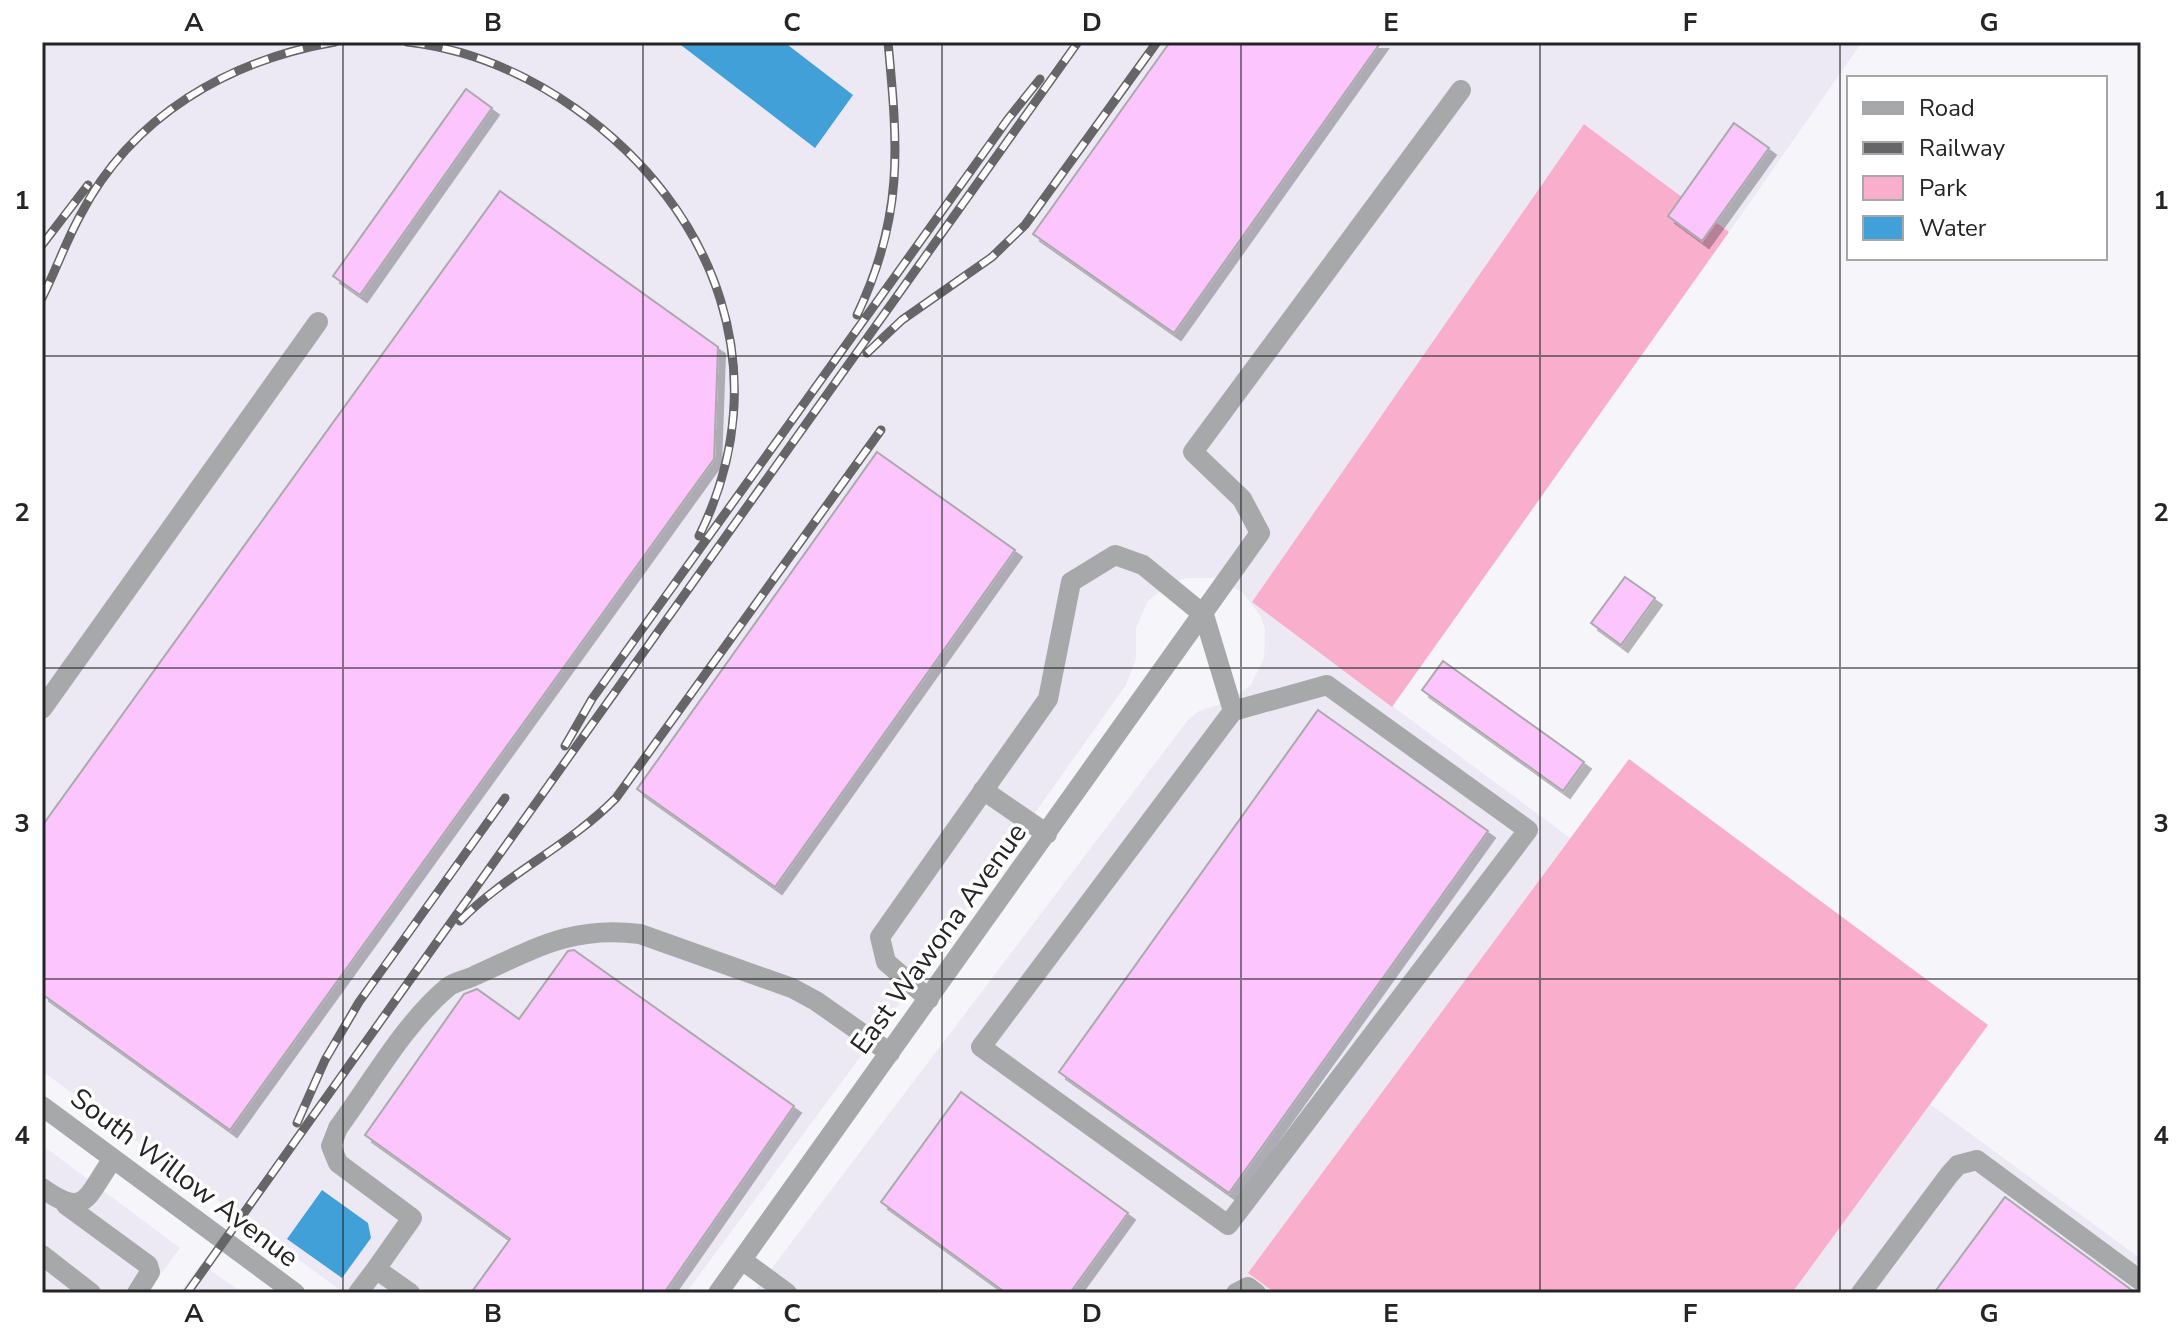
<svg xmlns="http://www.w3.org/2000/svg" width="2183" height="1335" viewBox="0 0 2183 1335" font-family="'Nunito Sans',sans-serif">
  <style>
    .built { fill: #ece9f5 }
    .green { fill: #f9afcc }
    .water { fill: #41a0d7 }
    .building { fill: #fcc5fd; stroke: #aca9ac; stroke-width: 2; filter: url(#shadow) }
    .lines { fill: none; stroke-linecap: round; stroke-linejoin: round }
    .minor { stroke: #a7a8a9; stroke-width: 20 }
    .rail-casing { stroke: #666567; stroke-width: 9 }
    .rail { stroke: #fff; stroke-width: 6; stroke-dasharray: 18; stroke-linecap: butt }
    .grid { fill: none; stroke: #252426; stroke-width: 2; stroke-opacity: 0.55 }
    .labels { text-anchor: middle; stroke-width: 7; stroke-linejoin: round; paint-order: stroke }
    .street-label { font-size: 28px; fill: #252426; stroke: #fff }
    .neatline { fill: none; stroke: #252426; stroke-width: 3 }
    .grid-label { font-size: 26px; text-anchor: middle; font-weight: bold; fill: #252426 }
  </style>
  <defs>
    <filter id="shadow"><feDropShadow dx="7" dy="7" stdDeviation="0" flood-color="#0004"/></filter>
  </defs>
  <rect width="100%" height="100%" fill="#f6f5f9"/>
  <!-- built -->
  <path class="built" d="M 42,42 L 1862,42 L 1729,232 L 1585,124 L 1252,602 L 1570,838 L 1248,1273 L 1275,1293 L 753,1293 L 1188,720 L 1199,711 L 1227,702 L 1251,685 L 1264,658 L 1265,629 L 1260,615 L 1242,592 L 1215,578 L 1186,578 L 1171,583 L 1148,601 L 1136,628 L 1136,659 L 1126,685 L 889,1018 L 686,1293 L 344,1293 L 42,1071 Z
    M 1930,1104 L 2141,1259 L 2141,1293 L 1792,1293 Z
    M 42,1145 L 180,1248 L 147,1293 L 42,1293 Z
    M 201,1264 L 243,1293 L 179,1293 Z"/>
  <!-- green -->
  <path class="green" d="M 1584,124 L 1729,232 L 1392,707 L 1252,602 Z
    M 1629,759 L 1988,1025 L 1792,1293 L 1275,1293 L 1248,1273 Z"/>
  <!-- water -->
  <path class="water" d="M 677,42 L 784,42 L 853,95 L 815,148 Z
    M 322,1190 L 368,1223 L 371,1238 L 342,1278 L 287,1239 Z"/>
  <!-- building -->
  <path class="building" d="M 1170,42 L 1381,42 L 1174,333 L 1033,234 Z
    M 466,89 L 492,108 L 360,295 L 333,276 Z
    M 1734,123 L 1769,148 L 1702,241 L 1668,216 Z
    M 500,191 L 718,347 L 714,459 L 230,1130 L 42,994 L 42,826 Z
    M 877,452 L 1015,550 L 775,887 L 637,789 Z
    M 1625,577 L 1655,598 L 1621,645 L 1591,623 Z
    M 1443,661 L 1584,762 L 1563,791 L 1422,690 Z
    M 1318,710 L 1488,831 L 1229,1193 L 1059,1072 Z
    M 574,950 L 794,1106 L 664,1293 L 471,1293 L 510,1239 L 365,1135 L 464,994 L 477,989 L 519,1019 L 568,951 Z
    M 961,1092 L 1128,1213 L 1070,1293 L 1006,1293 L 881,1202 Z
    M 2005,1197 L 2133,1291 L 2137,1293 L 1934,1293 Z"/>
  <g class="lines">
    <!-- minor -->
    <path class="minor" d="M 42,709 L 318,322
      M 983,790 L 1047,834
      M 929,999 L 886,962 L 880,937 L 1048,699 L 1071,582 L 1115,555 L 1143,565 L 1204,615 L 1233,711 L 981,1047 L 1228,1225 L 1528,830 L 1327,685 L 1233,711
      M 42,1106 L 295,1293
      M 42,1188 C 87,1220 86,1196 113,1159
      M 66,1205 L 148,1265 L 150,1272 L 137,1293
      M 42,1255 L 91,1293
      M 742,1260 L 787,1293
      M 376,1269 L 412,1218 L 338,1163 L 331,1146 L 338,1128 C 372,1082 404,1024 448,987 C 456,981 467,980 476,975 C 534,949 573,925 640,934 L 792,988 L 816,1001 L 890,1053
      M 358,1293 L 376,1269 L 410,1293
      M 718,1293 L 1260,533 L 1242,499 L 1193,452 L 1461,90
      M 1236,1293 L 1248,1287 L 1256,1293
      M 1861,1293 L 1949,1175 L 1958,1165 L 1977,1160 L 2141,1281"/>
    <!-- rail casing -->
    <g class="rail-casing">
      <path id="rail" d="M 407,42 C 469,49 525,73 576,109 C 717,209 779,375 699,536
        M 42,245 L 88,185
        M 42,298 C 56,270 66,241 81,214 C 132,116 229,60 335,42
        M 857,315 C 904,216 898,148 888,42
        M 867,353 L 902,320 L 992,257 L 1025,225 L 1157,42
        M 565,746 L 592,699 L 1008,119 L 1040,79
        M 460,921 C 507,873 569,846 616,798 L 881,430
        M 297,1123 L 325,1060 L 359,1002 L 505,798
        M 187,1293 L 1078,42"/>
    </g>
    <!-- rail -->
    <use href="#rail" class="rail"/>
  </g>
  <!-- grid -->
  <path class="grid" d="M 343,42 L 343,1293M 643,42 L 643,1293M 942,42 L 942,1293M 1241,42 L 1241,1293M 1540,42 L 1540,1293M 1840,42 L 1840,1293M 42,356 L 2141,356M 42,668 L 2141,668M 42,979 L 2141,979"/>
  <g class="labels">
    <!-- street labels -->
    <g class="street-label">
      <text transform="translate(938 938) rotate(-54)" y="10">East Wawona Avenue</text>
      <text transform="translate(185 1177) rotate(37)" y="10">South Willow Avenue</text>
    </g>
  </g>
  <!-- border -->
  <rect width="2183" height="1335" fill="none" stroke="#ffffff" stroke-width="88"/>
  <!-- legend -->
  <rect x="1847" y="76" width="260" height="184" fill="#ffffff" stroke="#a8a7a8" stroke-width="2"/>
  <rect x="1863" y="102" width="40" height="12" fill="#a7a8a9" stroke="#a8a7a8" stroke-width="2"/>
  <text x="1919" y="116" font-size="24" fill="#252426">Road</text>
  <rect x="1863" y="142" width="40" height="12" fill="#666567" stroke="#a8a7a8" stroke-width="2"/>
  <text x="1919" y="156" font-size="24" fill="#252426">Railway</text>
  <rect x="1863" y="176" width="40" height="24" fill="#f9afcc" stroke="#a8a7a8" stroke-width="2"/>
  <text x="1919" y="196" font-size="24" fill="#252426">Park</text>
  <rect x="1863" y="216" width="40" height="24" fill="#41a0d7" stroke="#a8a7a8" stroke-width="2"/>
  <text x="1919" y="236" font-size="24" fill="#252426">Water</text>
  <rect x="44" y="44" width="2095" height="1247" class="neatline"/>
  <g class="grid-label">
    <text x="194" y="31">A</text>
    <text x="493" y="31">B</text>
    <text x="792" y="31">C</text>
    <text x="1092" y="31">D</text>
    <text x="1391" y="31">E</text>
    <text x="1690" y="31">F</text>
    <text x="1989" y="31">G</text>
    <text x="22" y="209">1</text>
    <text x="2161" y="209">1</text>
    <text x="22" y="521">2</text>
    <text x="2161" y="521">2</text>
    <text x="22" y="832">3</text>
    <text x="2161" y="832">3</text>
    <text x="22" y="1144">4</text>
    <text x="2161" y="1144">4</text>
    <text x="194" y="1322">A</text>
    <text x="493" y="1322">B</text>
    <text x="792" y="1322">C</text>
    <text x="1092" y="1322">D</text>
    <text x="1391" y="1322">E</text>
    <text x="1690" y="1322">F</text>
    <text x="1989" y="1322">G</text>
  </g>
</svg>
